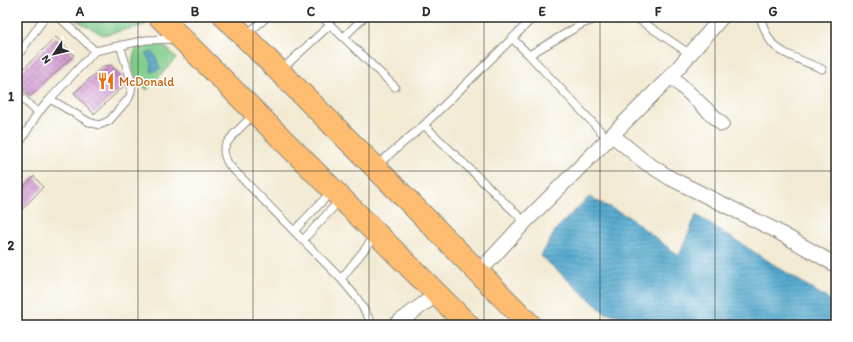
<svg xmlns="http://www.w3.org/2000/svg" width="853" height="342" viewBox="0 0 853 342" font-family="Itim,sans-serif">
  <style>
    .grass { fill: #80cc8b; stroke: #567c5b }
    .water { fill: url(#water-rules); stroke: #3e6a7c }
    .building { fill: url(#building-cross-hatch) }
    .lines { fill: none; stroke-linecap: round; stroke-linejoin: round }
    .lane-casing { stroke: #8e8a7f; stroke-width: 9 }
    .street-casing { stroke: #8e8a7f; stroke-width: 16 }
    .primary-casing { stroke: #8e8a7f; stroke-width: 24 }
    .lane { stroke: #fff; stroke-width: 7 }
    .street { stroke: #fff; stroke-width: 14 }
    .primary { stroke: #fdbc6f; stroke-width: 22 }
    .grid { fill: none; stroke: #2b2b2b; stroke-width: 1; stroke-opacity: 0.55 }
    .labels { text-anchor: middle; stroke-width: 3; stroke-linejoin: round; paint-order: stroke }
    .food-label { font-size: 13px; fill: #c56008; stroke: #fff; text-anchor: start }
    .neatline { fill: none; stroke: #2b2b2b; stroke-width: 1.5 }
    .grid-label { font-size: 13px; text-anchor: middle; font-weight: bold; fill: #2b2b2b }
  </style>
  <defs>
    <pattern id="water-rules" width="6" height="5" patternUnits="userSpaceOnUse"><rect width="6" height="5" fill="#52a8ce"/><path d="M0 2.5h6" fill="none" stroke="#4489a7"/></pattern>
    <pattern id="building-cross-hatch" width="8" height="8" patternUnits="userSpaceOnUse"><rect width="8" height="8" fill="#cd90ce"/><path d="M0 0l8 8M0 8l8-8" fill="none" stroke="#a776a7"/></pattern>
  </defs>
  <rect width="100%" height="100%" fill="#fff"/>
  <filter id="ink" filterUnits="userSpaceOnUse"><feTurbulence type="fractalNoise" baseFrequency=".025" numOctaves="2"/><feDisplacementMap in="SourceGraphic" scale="8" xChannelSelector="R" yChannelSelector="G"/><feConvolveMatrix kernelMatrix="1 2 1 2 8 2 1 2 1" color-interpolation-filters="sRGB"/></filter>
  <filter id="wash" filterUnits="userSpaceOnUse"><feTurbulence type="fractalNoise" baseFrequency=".012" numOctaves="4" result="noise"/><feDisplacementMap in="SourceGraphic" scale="16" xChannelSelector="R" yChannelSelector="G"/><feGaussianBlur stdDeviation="0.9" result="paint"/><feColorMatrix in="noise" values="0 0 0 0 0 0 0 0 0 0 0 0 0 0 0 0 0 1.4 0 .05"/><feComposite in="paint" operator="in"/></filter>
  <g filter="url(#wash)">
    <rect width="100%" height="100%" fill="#f2ead3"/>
    <!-- grass -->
    <path class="grass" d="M 74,17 L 141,17 L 144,20 L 145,25 L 103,35 L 76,20 Z
      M 149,43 C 162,43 168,48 176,58 L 147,90 C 144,87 140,84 138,81 C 131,72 130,51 140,45 C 142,43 146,43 149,43 Z"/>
    <!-- water -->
    <path class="water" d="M 152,52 L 156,58 L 160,69 L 151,72 L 151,63 L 146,54 Z
      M 589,197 L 629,217 L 679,256 L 696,215 L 836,304 L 836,325 L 630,325 L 622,316 L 605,313 L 541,256 L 557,228 Z"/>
    <g id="blocks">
      <!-- building -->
      <path class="building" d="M 56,37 L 74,55 L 30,97 L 17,84 L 17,75 Z
        M 111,65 L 123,77 L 126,84 L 94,114 L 74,93 L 103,66 Z
        M 34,176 L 43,187 L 17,215 L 17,194 Z"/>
    </g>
  </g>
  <g filter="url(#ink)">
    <use href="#blocks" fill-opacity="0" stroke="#8e8a7f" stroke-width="1"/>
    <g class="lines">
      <!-- lane casing -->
      <g class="lane-casing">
        <path id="lane" d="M 59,17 L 95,51 L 146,40 L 176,39
          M 322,17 L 395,87
          M 635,17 L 690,54
          M 760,17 C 763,26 766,35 772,43 C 782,55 807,62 822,69
          M 246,35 L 267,17
          M 344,37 L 364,17
          M 512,38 L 529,55 L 608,139
          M 529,55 L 582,24 L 602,17
          M 17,57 L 45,17
          M 281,70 L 330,25
          M 17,93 L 38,113
          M 50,99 L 89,122 L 99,125 L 109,121 L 129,98 L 131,92 L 132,84 L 120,45
          M 254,114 C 247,122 225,140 224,150 C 224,156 226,160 229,165 L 341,279 L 357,298 L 373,325
          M 424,125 L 525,222
          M 17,147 L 38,113 L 50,99 L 95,51
          M 377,165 L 424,125 L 534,17
          M 294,231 L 331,192
          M 303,240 L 340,200
          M 341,279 L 376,235"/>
      </g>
      <!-- street casing -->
      <g class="street-casing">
        <path id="street" d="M 671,76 L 722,124
          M 612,135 L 645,162 L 670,178 L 773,229 L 836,265
          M 479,272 L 525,222 L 671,76 L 722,17
          M 395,325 L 437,294"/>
      </g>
      <!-- primary casing -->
      <g class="primary-casing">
        <path id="primary" d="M 160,17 L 468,325
          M 225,17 L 375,167 L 530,325"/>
      </g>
      <!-- lane -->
      <use href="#lane" class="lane"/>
      <!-- street -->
      <use href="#street" class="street"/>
      <!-- primary -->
      <use href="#primary" class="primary"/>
    </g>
  </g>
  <!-- grid -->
  <path class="grid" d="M 138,17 L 138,325M 253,17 L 253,325M 369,17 L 369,325M 484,17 L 484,325M 600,17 L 600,325M 715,17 L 715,325M 17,171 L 836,171"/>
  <!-- icons -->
  <defs>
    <g id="restaurant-bare" transform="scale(1.38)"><path d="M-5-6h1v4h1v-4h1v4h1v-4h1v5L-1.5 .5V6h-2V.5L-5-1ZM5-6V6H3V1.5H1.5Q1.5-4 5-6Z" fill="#e8710a" stroke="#fff" stroke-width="2.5" paint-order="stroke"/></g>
  </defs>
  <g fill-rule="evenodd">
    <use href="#restaurant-bare" x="106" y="81"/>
  </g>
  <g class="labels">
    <!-- food labels -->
    <g class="food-label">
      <text x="119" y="86">McDonald</text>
    </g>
  </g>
  <!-- margin -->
  <rect width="853" height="342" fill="none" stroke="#fff" stroke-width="44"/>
  <!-- north arrow -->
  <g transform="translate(54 54) rotate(235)" stroke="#ffffff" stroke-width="3" paint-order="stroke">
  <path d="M0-3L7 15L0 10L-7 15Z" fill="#2b2b2b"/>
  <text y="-6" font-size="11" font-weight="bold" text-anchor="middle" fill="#2b2b2b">N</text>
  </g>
  <rect x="22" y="22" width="809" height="298" class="neatline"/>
  <g class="grid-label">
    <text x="80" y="16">A</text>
    <text x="195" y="16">B</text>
    <text x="311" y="16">C</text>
    <text x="426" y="16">D</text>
    <text x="542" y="16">E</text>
    <text x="658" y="16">F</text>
    <text x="773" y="16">G</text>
    <text x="11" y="101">1</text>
    <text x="11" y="250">2</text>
  </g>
</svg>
